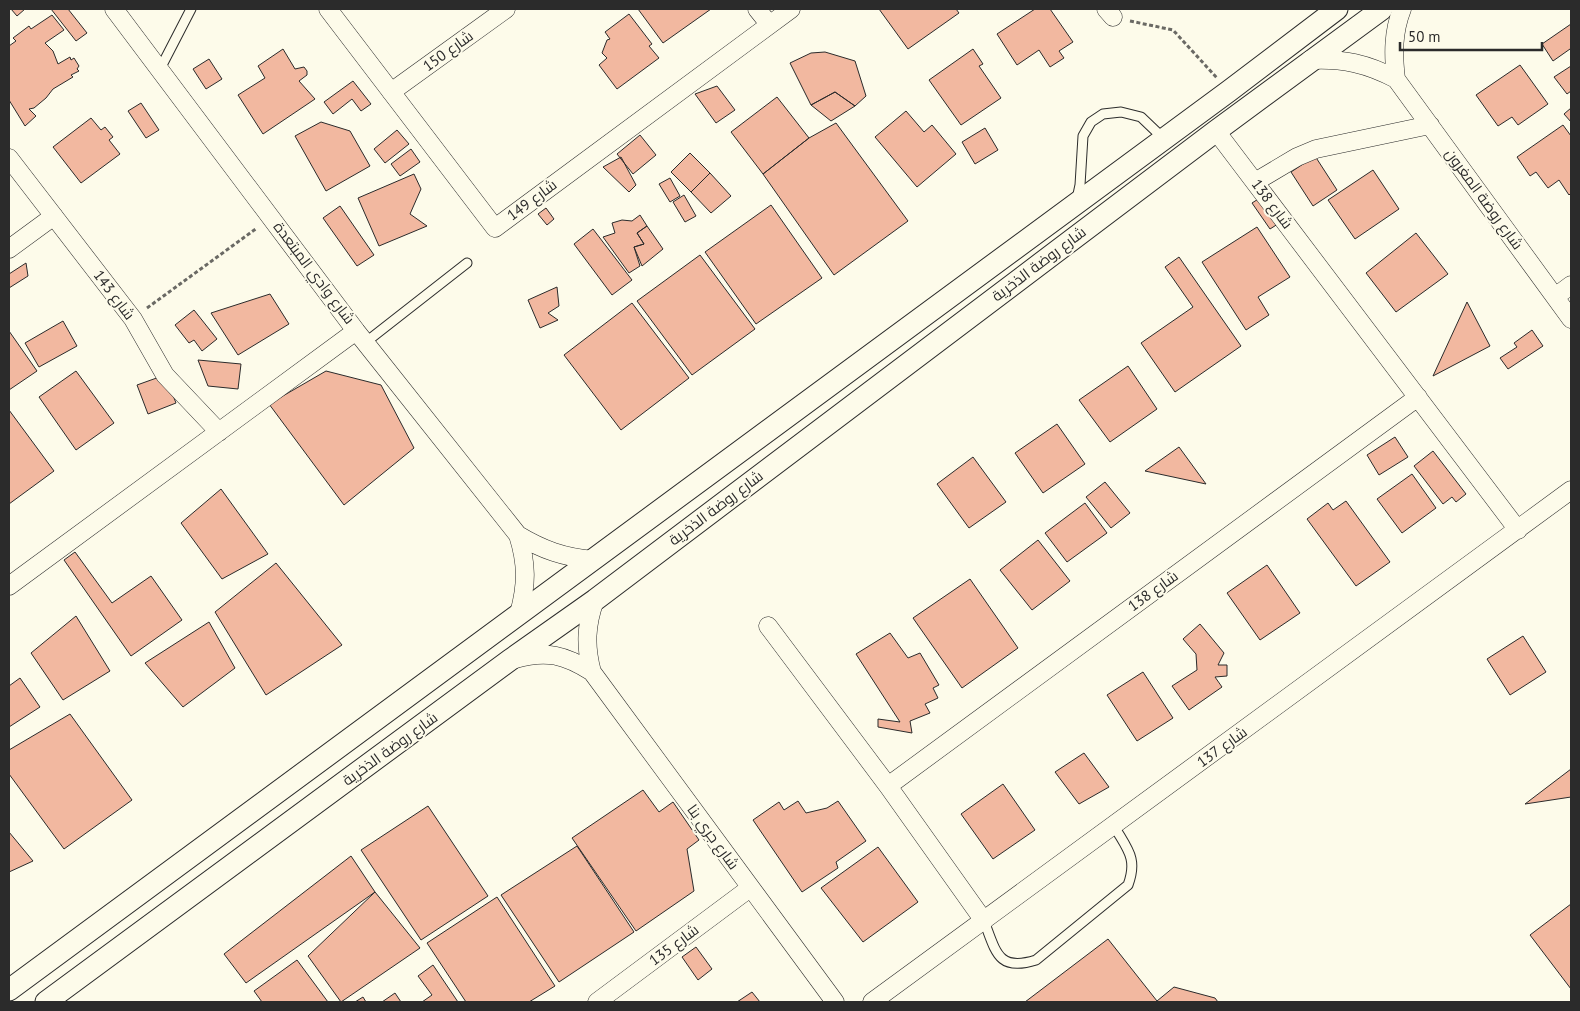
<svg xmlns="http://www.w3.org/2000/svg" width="1580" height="1011" viewBox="0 0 1580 1011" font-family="'PT Sans',Cairo,sans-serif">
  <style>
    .building { fill: #f2b8a0; stroke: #2b2b2b }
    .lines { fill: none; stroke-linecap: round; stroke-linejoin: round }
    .service-casing { stroke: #2b2b2b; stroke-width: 11 }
    .minor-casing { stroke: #2b2b2b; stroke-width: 19 }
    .tertiary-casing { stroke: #2b2b2b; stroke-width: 23 }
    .path { stroke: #6a6964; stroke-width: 3; stroke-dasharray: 4 2.5; stroke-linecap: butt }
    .service { stroke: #fdfbea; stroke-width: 9 }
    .minor { stroke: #fdfbea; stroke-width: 18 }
    .tertiary { stroke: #fdfbea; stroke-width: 21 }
    .labels { text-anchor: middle; stroke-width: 4; stroke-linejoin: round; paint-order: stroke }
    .street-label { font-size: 15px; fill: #2b2b2b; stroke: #fdfbea }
  </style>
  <rect width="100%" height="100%" fill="#fdfbea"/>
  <!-- building -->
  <path class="building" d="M 11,9 L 25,9 L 17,16 Z
    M 51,9 L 68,9 L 87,33 L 76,41 Z
    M 638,9 L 711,9 L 663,43 Z
    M 879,9 L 956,9 L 959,13 L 908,49 Z
    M 1035,9 L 1050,9 L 1073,42 L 1059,51 L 1064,58 L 1050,67 L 1039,50 L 1017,65 L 997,34 Z
    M 629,14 L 652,44 L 649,46 L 659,58 L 617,89 L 599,65 L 607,58 L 602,53 L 607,40 L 610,39 L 605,32 Z
    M 52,15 L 64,30 L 45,43 L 53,51 L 58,64 L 70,57 L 71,60 L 74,58 L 79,66 L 77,69 L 79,71 L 71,75 L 73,77 L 53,89 L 46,98 L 34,108 L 29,109 L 36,116 L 25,126 L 9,100 L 9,46 L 16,41 L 13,38 L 29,26 L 31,29 Z
    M 1571,24 L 1571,52 L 1570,49 L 1553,61 L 1542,44 Z
    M 283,49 L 295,69 L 304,67 L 307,71 L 307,75 L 299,81 L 315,99 L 263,134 L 238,95 L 265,78 L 258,66 Z
    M 973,49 L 983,64 L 979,66 L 1001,98 L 961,125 L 929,80 Z
    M 825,52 L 855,61 L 866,96 L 855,106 L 835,92 L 811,105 L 790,63 L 811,53 Z
    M 209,59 L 222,79 L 206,89 L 193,69 Z
    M 1520,65 L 1548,104 L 1518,125 L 1512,117 L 1498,126 L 1476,95 Z
    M 1571,66 L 1571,91 L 1567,94 L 1554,77 Z
    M 353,81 L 371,104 L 361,111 L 352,99 L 333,114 L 324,102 Z
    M 717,86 L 735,110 L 716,123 L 695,94 Z
    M 835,92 L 855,106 L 831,121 L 811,105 Z
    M 777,97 L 809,138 L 763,174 L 731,132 Z
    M 141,103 L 159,130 L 146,138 L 128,111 Z
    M 1571,108 L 1571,122 L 1564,114 Z
    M 906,111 L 924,132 L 932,125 L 956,154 L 917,187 L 875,137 Z
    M 91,118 L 101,130 L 105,127 L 113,137 L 109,140 L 120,154 L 81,183 L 53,147 Z
    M 321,122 L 350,131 L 370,166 L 326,191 L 295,136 Z
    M 836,123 L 908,221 L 834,275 L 763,174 L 809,138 Z
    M 1563,125 L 1571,136 L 1571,193 L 1569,195 L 1559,180 L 1548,188 L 1536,172 L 1530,176 L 1517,157 Z
    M 985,128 L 998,150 L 975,164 L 962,142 Z
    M 397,130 L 409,144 L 385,163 L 374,149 Z
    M 640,135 L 656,155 L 633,174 L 617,154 Z
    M 411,149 L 420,162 L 400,176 L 391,164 Z
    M 690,153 L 710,173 L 691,192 L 671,172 Z
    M 1315,156 L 1337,190 L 1313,206 L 1291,172 Z
    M 621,157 L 636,185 L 629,192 L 603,167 Z
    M 1373,170 L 1399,209 L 1355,239 L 1328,200 Z
    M 710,173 L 731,196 L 711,213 L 691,192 Z
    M 414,174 L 421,189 L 410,214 L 427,226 L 379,246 L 358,198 Z
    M 670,178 L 680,196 L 670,202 L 659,184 Z
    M 684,195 L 696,216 L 685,222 L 673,202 Z
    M 1263,196 L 1281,222 L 1270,229 L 1252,203 Z
    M 771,205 L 822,278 L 756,324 L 705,252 Z
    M 340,206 L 374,255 L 357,266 L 323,218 Z
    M 546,208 L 554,219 L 547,225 L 538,214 Z
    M 640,215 L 647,226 L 637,233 L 644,244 L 634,247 L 640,266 L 629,273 L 603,237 L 615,233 L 612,223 L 622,220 L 632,221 Z
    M 647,226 L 663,249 L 642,266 L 634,247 L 644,244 L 637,233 Z
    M 1257,227 L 1290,277 L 1258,297 L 1269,315 L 1246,330 L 1202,262 Z
    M 593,229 L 632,280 L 612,295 L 574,244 Z
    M 1416,233 L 1448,274 L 1396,312 L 1366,273 Z
    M 700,255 L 755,329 L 692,375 L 637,301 Z
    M 1179,257 L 1241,346 L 1175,392 L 1141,343 L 1193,307 L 1165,267 Z
    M 26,263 L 28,276 L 9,288 L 9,274 Z
    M 557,287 L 559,306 L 548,313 L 558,320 L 540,328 L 528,300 Z
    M 270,294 L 289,324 L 238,355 L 211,313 Z
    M 1467,302 L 1490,346 L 1433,376 Z
    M 632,303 L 689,378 L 621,430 L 564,355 Z
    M 194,310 L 217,339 L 202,351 L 194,340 L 189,343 L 175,325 Z
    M 63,321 L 77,346 L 39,367 L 25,343 Z
    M 1532,330 L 1543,346 L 1508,369 L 1500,358 L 1517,347 L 1514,343 Z
    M 9,331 L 37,371 L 9,390 Z
    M 198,360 L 241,364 L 238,389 L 208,386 Z
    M 1128,366 L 1157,409 L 1110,442 L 1079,400 Z
    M 76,371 L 114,423 L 76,450 L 39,397 Z
    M 326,371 L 381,385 L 414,448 L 344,505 L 269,404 Z
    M 165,375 L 176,403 L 148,414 L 137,385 Z
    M 9,410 L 54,471 L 9,504 Z
    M 1057,424 L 1085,464 L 1043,493 L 1015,453 Z
    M 1395,437 L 1408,457 L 1379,475 L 1367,455 Z
    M 1179,447 L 1206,484 L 1145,471 Z
    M 1433,451 L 1466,494 L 1456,502 L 1452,497 L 1443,504 L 1414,466 Z
    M 973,457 L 1006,502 L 969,528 L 937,484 Z
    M 1412,474 L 1436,508 L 1402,533 L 1377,499 Z
    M 1105,482 L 1130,513 L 1111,528 L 1086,497 Z
    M 221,489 L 268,554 L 222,579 L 181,523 Z
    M 1346,501 L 1390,562 L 1356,586 L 1307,519 L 1328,503 L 1333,510 Z
    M 1085,503 L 1107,533 L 1067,562 L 1045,533 Z
    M 1038,540 L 1070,581 L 1032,610 L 1000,570 Z
    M 75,552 L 112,603 L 151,576 L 182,620 L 131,656 L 64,560 Z
    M 276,563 L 342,645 L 266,695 L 215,612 Z
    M 1267,565 L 1300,613 L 1260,640 L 1227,593 Z
    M 970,579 L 1018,648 L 962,688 L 913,618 Z
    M 76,616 L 110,671 L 63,700 L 31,653 Z
    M 209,622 L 235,668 L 183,707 L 145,663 Z
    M 1200,624 L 1224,653 L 1218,665 L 1227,665 L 1227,676 L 1215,677 L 1222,687 L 1189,710 L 1172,686 L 1197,670 L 1196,654 L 1183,639 Z
    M 890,633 L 908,658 L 920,653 L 939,685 L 933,688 L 938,698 L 925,704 L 930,713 L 910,721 L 912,733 L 878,727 L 878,719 L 900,722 L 856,654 Z
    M 1523,636 L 1546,672 L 1510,695 L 1487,659 Z
    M 1143,672 L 1173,718 L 1137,741 L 1107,695 Z
    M 20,678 L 40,707 L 9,727 L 9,686 Z
    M 70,714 L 132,800 L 64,849 L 9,774 L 9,750 Z
    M 1084,753 L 1109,787 L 1079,804 L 1055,772 Z
    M 1571,769 L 1571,797 L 1525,804 Z
    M 1003,784 L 1035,830 L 993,859 L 961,814 Z
    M 643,790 L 659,812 L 673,802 L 699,840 L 687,849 L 694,891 L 636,931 L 572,838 Z
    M 798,801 L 806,813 L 827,808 L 838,801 L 866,841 L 836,862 L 838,868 L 802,892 L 753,820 L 779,802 L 784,810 Z
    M 428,806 L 488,896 L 421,940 L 361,850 Z
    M 9,832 L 33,861 L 9,872 Z
    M 577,846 L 634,932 L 559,982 L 501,895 Z
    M 878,847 L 918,902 L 863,942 L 821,888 Z
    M 351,856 L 375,892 L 246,983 L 224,954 Z
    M 375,892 L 420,948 L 341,1002 L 308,956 Z
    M 497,897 L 555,986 L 529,1002 L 466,1002 L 427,943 Z
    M 1571,904 L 1571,989 L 1530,935 Z
    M 1108,939 L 1157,1001 L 1174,987 L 1215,998 L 1218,1002 L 1025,1002 Z
    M 696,947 L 712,969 L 698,980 L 682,957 Z
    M 297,960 L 328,1002 L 262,1002 L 254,991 Z
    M 433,965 L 458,1002 L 422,1002 L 432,995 L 418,976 Z
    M 752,992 L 760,1002 L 737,1002 Z
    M 395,993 L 401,1002 L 382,1002 Z
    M 363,997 L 366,1002 L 355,1002 Z"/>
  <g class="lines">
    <!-- service casing -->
    <g class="service-casing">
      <path id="service" d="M 160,69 L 191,9
        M 1077,199 L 1080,185 L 1083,136 L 1091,122 L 1103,114 L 1121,112 L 1141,117 L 1164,139
        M 366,342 L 467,263
        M 984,921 C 996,952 998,972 1036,960 L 1128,885 C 1138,858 1127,849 1114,826"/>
    </g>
    <!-- minor casing -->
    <g class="minor-casing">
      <path id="minor" d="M 114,9 L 356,331 L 518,535 C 543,550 563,557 593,560
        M 328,9 L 495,228 L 791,9
        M 757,9 L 769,24
        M 1106,9 L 1113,17
        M 1310,60 C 1342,58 1368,64 1396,79 L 1571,319
        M 1396,79 C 1393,54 1393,32 1402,9
        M 391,92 L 506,9
        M 1216,131 L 1518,530
        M 9,158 L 133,319 L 165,375 L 219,432
        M 1255,182 L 1297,157 L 1316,149 L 1430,125
        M 9,249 L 54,216
        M 1555,297 L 1571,285
        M 518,535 C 527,564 527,584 519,614
        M 9,586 L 356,331
        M 595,600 C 586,625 585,646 592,672 L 835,1002
        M 768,626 L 888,786 L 984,921
        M 515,659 C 547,650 565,655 592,672
        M 888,786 L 1418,397
        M 597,1002 L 750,888
        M 872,1002 L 1571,490"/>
    </g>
    <!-- tertiary casing -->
    <g class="tertiary-casing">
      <path id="tertiary" d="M 9,990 L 1229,91 L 1337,9
        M 46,1002 L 510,660 L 595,600 L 1216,131 L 1382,9"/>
    </g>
    <!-- path -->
    <path class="path" d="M 1130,21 L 1173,30 L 1217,78
      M 147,308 L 257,228"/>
    <!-- service -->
    <use href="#service" class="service"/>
    <!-- minor -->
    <use href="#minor" class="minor"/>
    <!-- tertiary -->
    <use href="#tertiary" class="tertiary"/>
  </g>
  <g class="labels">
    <!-- street labels -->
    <g class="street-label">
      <text transform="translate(448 51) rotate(-36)" y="5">شارع 150</text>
      <text transform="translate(1484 199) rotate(54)" y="5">شارع روضة المغرون</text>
      <text transform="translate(532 200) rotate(-37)" y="5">شارع 149</text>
      <text transform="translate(1272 204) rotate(53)" y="5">شارع 138</text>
      <text transform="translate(1039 264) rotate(-37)" y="5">شارع روضة الذخرية</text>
      <text transform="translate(314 273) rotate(53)" y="5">شارع وادي المبتعدة</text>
      <text transform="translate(114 295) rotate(53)" y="5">شارع 143</text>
      <text transform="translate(716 508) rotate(-37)" y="5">شارع روضة الذخرية</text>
      <text transform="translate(1153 591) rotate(-36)" y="5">شارع 138</text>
      <text transform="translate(1222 747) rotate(-36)" y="5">شارع 137</text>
      <text transform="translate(390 749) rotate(-36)" y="5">شارع روضة الذخرية</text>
      <text transform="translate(713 837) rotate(54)" y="5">شارع جري بنا</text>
      <text transform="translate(674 945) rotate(-37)" y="5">شارع 135</text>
    </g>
  </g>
  <!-- border -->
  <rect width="1580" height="1011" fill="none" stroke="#2b2b2b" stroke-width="20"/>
  <!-- scale -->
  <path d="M1400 42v8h142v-8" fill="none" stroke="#2b2b2b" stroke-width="2.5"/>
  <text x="1408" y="42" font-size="15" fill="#2b2b2b" stroke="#fdfbea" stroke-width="4" paint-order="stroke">50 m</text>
</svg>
